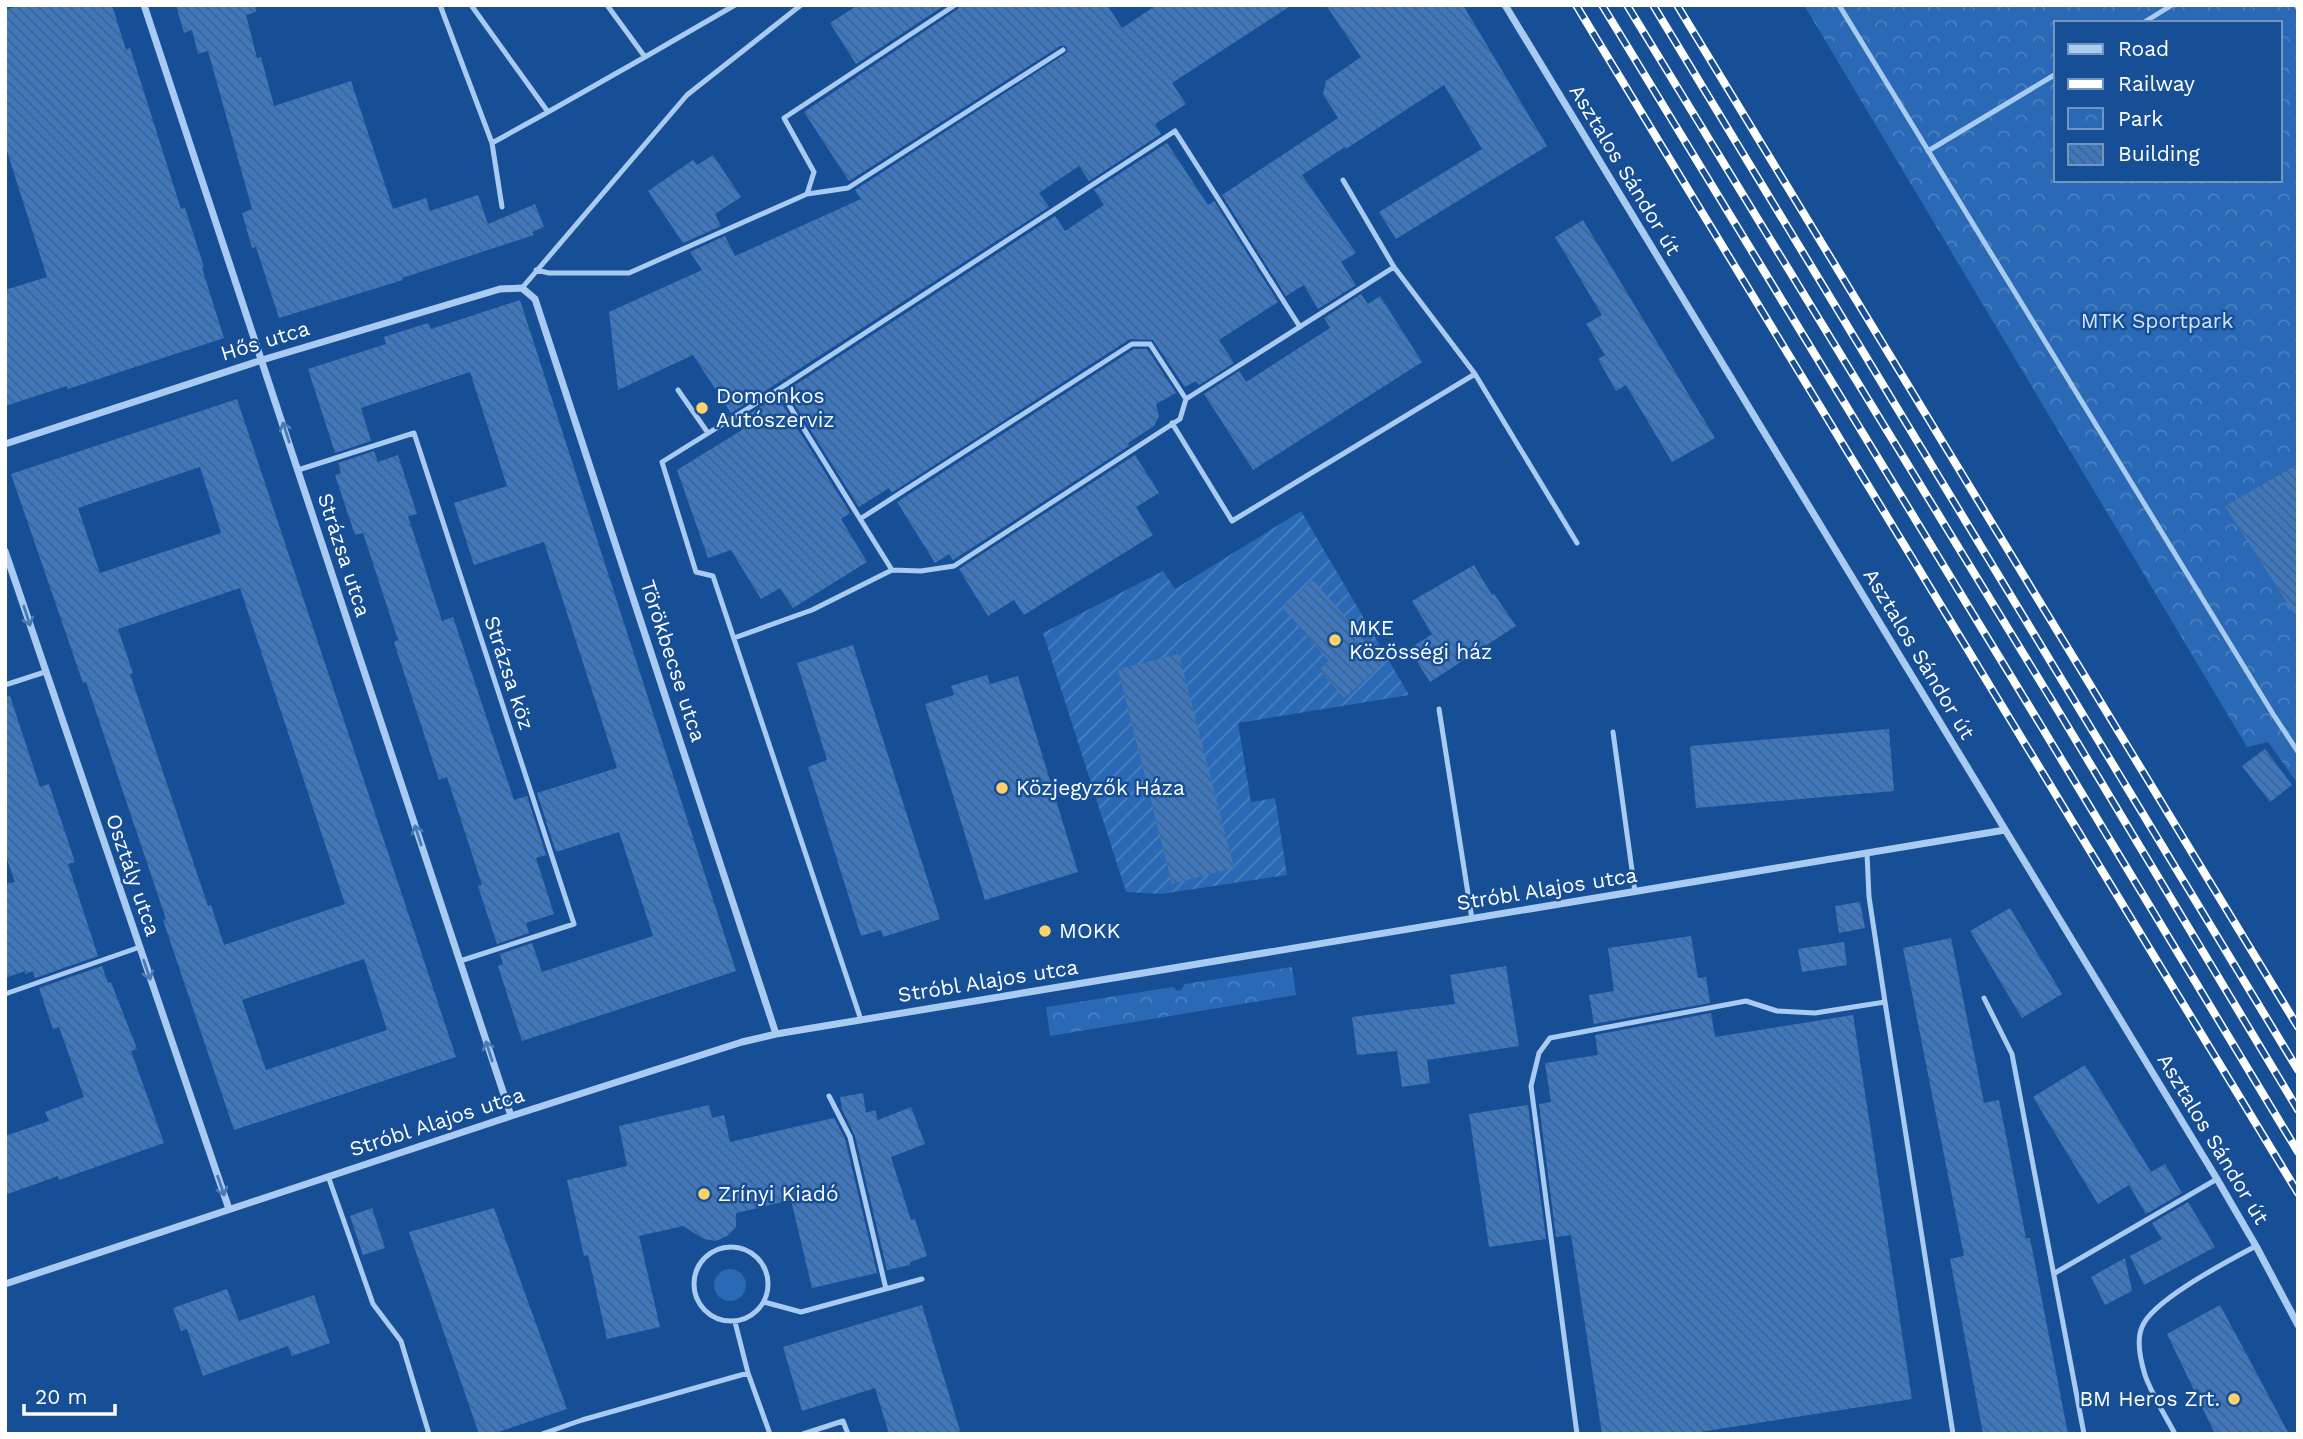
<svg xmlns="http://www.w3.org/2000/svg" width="2303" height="1439" viewBox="0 0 2303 1439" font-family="'Work Sans',sans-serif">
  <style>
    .grass { fill: #2a69b5 }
    .park { fill: url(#park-crowns); fill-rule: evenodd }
    .garden { fill: url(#garden-furrows) }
    .building { fill: url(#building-back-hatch); fill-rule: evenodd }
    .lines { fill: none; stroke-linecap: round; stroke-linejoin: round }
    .lane { stroke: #a9caf1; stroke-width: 5 }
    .street { stroke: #a9caf1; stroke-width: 7 }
    .rail-casing { stroke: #fff; stroke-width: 8 }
    .rail { stroke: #174f96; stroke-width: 5; stroke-dasharray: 16; stroke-linecap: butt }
    .oneway { stroke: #4a7ab6 }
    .poi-dot { fill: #ffd369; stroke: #174f96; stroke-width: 2.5 }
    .labels { text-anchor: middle; stroke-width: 5; stroke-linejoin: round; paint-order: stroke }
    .street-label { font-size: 21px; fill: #fff; stroke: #174f96 }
    .park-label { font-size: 21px; fill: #d0e4fc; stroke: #174f96 }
    .poi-label { font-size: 21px; fill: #fff; stroke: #174f96; text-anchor: start }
  </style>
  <defs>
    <pattern id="park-crowns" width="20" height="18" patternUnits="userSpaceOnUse" patternTransform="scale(1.75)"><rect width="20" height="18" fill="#2a69b5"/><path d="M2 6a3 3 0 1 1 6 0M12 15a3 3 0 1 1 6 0" fill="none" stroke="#4a80c0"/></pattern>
    <pattern id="garden-furrows" width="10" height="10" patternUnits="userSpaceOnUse" patternTransform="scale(1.75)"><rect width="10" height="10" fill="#2a69b5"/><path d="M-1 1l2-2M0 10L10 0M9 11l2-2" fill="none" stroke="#4a80c0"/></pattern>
    <pattern id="building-back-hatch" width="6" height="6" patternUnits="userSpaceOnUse" patternTransform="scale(1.75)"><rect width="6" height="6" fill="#3f78be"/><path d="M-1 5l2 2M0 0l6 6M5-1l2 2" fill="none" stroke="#466285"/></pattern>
  </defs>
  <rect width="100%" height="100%" fill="#174f96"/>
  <!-- grass -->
  <path class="grass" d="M714 1285a16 16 0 1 1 32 0a16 16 0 1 1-32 0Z"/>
  <!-- park -->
  <path class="park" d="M 1804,5 L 2298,5 L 2298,784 L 2268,742 L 2247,747 ZM 2056,23 L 2280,23 L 2280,180 L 2056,180 Z
    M 1292,967 L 1296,995 L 1050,1036 L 1046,1007 L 1173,987 L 1177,991 L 1181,990 L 1185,984 Z"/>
  <!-- garden -->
  <path class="garden" d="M 1301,511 L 1409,695 L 1238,723 L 1251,802 L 1275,798 L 1287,875 L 1161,894 L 1126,892 L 1043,633 L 1163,571 L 1175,589 Z"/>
  <!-- building -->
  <path class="building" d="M 21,5 L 112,5 L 126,50 L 130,48 L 181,209 L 185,208 L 204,267 L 202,268 L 224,338 L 68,389 L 67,386 L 5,406 L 5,290 L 47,277 L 5,145 L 5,10 Z
    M 176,5 L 255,5 L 256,12 L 246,15 L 257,58 L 261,57 L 274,106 L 351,81 L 393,209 L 426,198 L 430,211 L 478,195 L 488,224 L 535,204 L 544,227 L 532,232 L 534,235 L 402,278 L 403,280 L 279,318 L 256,247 L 252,248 L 242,213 L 252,209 L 208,51 L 198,54 L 192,30 L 184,33 Z
    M 858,5 L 945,5 L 856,64 L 830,23 Z
    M 960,5 L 1107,5 L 1122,28 L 1157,5 L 1292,5 L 1172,83 L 1186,104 L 1155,124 L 1161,134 L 1089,181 L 1079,166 L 1039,193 L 1049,207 L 731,413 L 693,355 L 618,390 L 609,312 L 702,270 L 690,252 L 725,236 L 735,256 L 861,199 L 855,190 L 1068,52 L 1066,46 L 1060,46 L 849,181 L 804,112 L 958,9 Z
    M 1326,5 L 1463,5 L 1547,146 L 1396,239 L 1379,212 L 1482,149 L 1444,85 L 1346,149 L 1345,147 L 1302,175 L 1356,253 L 1341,262 L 1356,285 L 1318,309 L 1304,285 L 1286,296 L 1222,195 L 1338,118 L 1323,94 L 1326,81 L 1361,57 Z
    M 1167,143 L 1208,205 L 1214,201 L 1278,302 L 1219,340 L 1234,363 L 1199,385 L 1196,381 L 1185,387 L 1153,340 L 1130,339 L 891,493 L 889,488 L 859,507 L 786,391 L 1055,216 L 1065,231 L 1104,205 L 1094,190 Z
    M 713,155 L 741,197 L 715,214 L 721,226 L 683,243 L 648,191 L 693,160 L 697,165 Z
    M 1583,220 L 1715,438 L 1672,462 L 1626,385 L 1616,391 L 1598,359 L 1605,355 L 1586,324 L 1602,315 L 1555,237 Z
    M 1361,294 L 1368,304 L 1380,296 L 1422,362 L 1253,470 L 1204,394 L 1239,371 L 1246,382 L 1330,328 L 1324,318 Z
    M 520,300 L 736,971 L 522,1041 L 498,966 L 503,964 L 500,954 L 532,943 L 542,972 L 653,936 L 619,832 L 556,852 L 537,793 L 617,768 L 544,542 L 474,565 L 454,503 L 507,486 L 470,372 L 361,408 L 371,441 L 335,453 L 308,369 L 386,344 L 384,337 L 428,323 L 431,329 Z
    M 1134,349 L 1147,349 L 1176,393 L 1156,404 L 1159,416 L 1154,426 L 1128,443 L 1129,446 L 953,560 L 949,554 L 935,563 L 897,502 Z
    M 777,396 L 850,513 L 841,519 L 867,562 L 793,608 L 780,588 L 761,599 L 731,550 L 708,558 L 677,470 L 742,430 L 737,422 Z
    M 237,399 L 456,1057 L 234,1130 L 163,920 L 166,919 L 86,682 L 83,683 L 11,474 ZM 200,467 L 221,533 L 100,573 L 78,508 ZM 240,588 L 345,904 L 224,945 L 211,905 L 208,906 L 130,674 L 133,673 L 118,629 ZM 364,959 L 387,1030 L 266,1070 L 242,1000 Z
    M 374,451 L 378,462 L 398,455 L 417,514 L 408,516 L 442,621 L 453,617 L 514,800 L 527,796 L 546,855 L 536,858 L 554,914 L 526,923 L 529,933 L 497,944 L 478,886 L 482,885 L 447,777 L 439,780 L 394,642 L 398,640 L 363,533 L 355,535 L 335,475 L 341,473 L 338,463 Z
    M 1135,455 L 1159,493 L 1136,507 L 1153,535 L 1024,615 L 1014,600 L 988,616 L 959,569 Z
    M 2298,464 L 2298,620 L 2225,506 Z
    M 1474,565 L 1492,595 L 1494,594 L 1516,626 L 1430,682 L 1409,649 L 1432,634 L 1412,601 Z
    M 1313,580 L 1385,662 L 1344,698 L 1319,669 L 1329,661 L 1282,607 Z
    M 853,645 L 940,919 L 883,937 L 881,930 L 861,936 L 808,767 L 827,760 L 797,663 Z
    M 1179,654 L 1234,868 L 1172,884 L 1118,669 Z
    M 987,675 L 990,684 L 1018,676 L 1078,872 L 985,900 L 925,704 L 954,695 L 951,686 Z
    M 10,696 L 40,787 L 49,784 L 75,862 L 68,864 L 98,956 L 35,978 L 33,971 L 25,974 L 25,971 L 5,978 L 5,884 L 15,882 L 5,854 L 5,697 Z
    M 1889,729 L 1894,791 L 1696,808 L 1690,746 Z
    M 2265,749 L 2292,785 L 2270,802 L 2242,766 Z
    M 1860,902 L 1865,928 L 1839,933 L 1835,906 Z
    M 2010,908 L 2062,994 L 2022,1018 L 1970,931 Z
    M 1691,936 L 1698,978 L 1706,977 L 1710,1003 L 1594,1024 L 1589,995 L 1614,991 L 1608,948 Z
    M 1951,938 L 1984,1103 L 1999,1100 L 2026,1238 L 2030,1238 L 2068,1434 L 1983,1434 L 1950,1259 L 1964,1256 L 1903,948 Z
    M 1844,942 L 1847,965 L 1802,972 L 1798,949 Z
    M 102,966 L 108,983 L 111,982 L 137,1049 L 131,1051 L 164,1143 L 59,1180 L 58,1176 L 5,1195 L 5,1136 L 49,1121 L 45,1112 L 84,1097 L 59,1027 L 53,1029 L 39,988 Z
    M 1506,966 L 1519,1046 L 1427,1060 L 1430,1083 L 1402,1087 L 1397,1051 L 1357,1055 L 1352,1017 L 1455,1004 L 1450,975 Z
    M 1711,1013 L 1715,1037 L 1853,1015 L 1912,1399 L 1687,1434 L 1602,1434 L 1571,1235 L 1556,1237 L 1539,1104 L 1551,1102 L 1545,1063 L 1598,1055 L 1595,1035 Z
    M 2085,1065 L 2151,1172 L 2165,1164 L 2182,1193 L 2146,1214 L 2129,1185 L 2098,1204 L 2033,1097 Z
    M 863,1093 L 866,1113 L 875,1110 L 878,1120 L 911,1107 L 925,1144 L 891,1157 L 911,1220 L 915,1219 L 927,1256 L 910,1262 L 910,1265 L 887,1270 L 855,1136 L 842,1109 L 840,1097 Z
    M 709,1105 L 712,1118 L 724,1115 L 730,1142 L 834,1118 L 845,1139 L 877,1273 L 812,1288 L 791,1200 L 736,1213 L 736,1227 L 727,1236 L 716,1241 L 704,1239 L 683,1226 L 639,1236 L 660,1327 L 607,1339 L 588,1255 L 584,1256 L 567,1180 L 627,1166 L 619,1126 Z
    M 1528,1105 L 1546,1239 L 1489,1247 L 1469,1114 Z
    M 2188,1202 L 2215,1247 L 2144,1285 L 2130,1256 L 2162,1239 L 2152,1223 Z
    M 372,1208 L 385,1248 L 363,1255 L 350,1216 Z
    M 494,1208 L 567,1409 L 492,1434 L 479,1434 L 409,1232 Z
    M 2125,1258 L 2132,1291 L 2105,1305 L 2091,1277 Z
    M 227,1289 L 239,1321 L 314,1295 L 330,1343 L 292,1356 L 288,1346 L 203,1376 L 187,1329 L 181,1331 L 173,1308 Z
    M 922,1305 L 961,1434 L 889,1434 L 875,1388 L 802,1411 L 783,1347 Z
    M 2220,1305 L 2241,1344 L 2289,1434 L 2215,1434 L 2167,1334 Z"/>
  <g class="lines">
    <!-- lane -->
    <path class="lane" d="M 440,5 L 492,143
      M 471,5 L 548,112 L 645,57 L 607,5
      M 1839,5 L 2273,714 L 2298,752
      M 2296,5 L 2298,8
      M 2143,23 L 2172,5
      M 645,57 L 735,5
      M 1928,151 L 2056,74
      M 807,194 L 848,188 L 1063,50
      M 502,207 L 492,143 L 548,112
      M 1394,267 L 1475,374 L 1577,543
      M 536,270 L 549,273 L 629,273 L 807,194 L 814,172 L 784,118 L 955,5
      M 522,288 L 687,95 L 801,5
      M 779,389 L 1175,131 L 1300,327
      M 678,390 L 708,433
      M 1172,423 L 1232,521 L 1475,374
      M 298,470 L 414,433 L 574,924 L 460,961
      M 860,519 L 1132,344 L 1150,344 L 1186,399
      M 734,638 L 812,610 L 892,570 L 921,571 L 954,566 L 1180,419 L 1186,399 L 1394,267 L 1343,180
      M 5,685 L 45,672
      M 1439,709 L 1472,919
      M 1613,732 L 1635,892
      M 1867,853 L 1869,897 L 1885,1002 L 1953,1434
      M 5,994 L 140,947
      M 1984,998 L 2012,1054 L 2084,1434
      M 861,1020 L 713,576 L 696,572 L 662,462 L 779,389 L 892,570
      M 829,1096 L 850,1137 L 886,1289
      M 328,1176 L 373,1304 L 401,1341 L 429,1434
      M694 1284a37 37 0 1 1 74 0a37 37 0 1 1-74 0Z
      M 2055,1273 L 2217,1179
      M 764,1302 L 801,1312 L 922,1279
      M 735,1322 L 748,1373 L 770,1434
      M 542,1434 L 582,1420 L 748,1373
      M 803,1434 L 843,1421 L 848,1434
      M 1577,1434 L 1531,1086 L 1539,1053 L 1550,1038 L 1746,1001 L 1777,1011 L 1815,1013 L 1885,1002
      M 2175,1434 C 2165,1415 2152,1395 2145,1375 C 2141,1362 2136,1341 2142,1327 C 2152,1300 2230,1260 2256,1246"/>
    <!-- street -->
    <path class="street" d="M 144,5 L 511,1116
      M 1505,5 L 2217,1179 L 2256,1246 L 2298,1325
      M 5,444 L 262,360 L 500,289 L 522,288 L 535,299 L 776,1034
      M 5,551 L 229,1209
      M 5,1284 L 511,1116 L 742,1042 L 776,1034 L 2005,830"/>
    <!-- rail casing -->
    <g class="rail-casing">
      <path id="rail" d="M 1576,5 L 2298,1193
        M 1602,5 L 2043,729 L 2298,1152
        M 1627,5 L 2062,717 L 2298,1110
        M 1653,5 L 2298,1070
        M 1677,5 L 2298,1027"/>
    </g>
    <!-- rail -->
    <use href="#rail" class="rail"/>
  </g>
  <!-- one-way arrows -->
  <defs><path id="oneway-shaft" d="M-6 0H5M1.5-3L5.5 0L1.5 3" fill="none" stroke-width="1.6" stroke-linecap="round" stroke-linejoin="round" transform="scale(1.75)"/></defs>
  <g class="oneway">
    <use href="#oneway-shaft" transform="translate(286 432) rotate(-108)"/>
    <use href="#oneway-shaft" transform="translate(27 616) rotate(72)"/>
    <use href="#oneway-shaft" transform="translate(418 835) rotate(-108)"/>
    <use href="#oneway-shaft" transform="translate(147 970) rotate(71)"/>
    <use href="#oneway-shaft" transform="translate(489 1051) rotate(-108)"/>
    <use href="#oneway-shaft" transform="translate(221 1186) rotate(71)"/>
  </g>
  <!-- markers -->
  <g class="poi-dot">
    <circle cx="702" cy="408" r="7"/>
    <circle cx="1335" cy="640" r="7"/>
    <circle cx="1002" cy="788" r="7"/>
    <circle cx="1045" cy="931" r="7"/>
    <circle cx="704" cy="1194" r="7"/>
    <circle cx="2234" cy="1399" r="7"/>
  </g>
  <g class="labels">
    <!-- street labels -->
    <g class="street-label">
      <text transform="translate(1625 170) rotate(59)" y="7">Asztalos Sándor út</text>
      <text transform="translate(265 341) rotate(-17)" y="7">Hős utca</text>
      <text transform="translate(344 555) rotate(72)" y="7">Strázsa utca</text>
      <text transform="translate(1919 654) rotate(59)" y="7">Asztalos Sándor út</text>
      <text transform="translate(673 661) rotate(72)" y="7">Törökbecse utca</text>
      <text transform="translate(509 673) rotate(72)" y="7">Strázsa köz</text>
      <text transform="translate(133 875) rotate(71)" y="7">Osztály utca</text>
      <text transform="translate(1547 889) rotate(-9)" y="7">Stróbl Alajos utca</text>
      <text transform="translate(988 981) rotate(-9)" y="7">Stróbl Alajos utca</text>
      <text transform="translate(437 1122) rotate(-18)" y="7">Stróbl Alajos utca</text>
      <text transform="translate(2213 1139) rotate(59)" y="7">Asztalos Sándor út</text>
    </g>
    <!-- park labels -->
    <g class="park-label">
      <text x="2157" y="328">MTK Sportpark</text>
    </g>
    <!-- poi labels -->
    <g class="poi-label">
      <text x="716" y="403">Domonkos<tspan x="716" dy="24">Autószerviz</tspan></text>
      <text x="1349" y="635">MKE<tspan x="1349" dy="24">Közösségi ház</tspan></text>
      <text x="1016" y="795">Közjegyzők Háza</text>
      <text x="1059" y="938">MOKK</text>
      <text x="718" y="1201">Zrínyi Kiadó</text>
      <text x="2220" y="1406" text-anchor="end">BM Heros Zrt.</text>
    </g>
  </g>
  <!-- border -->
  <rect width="2303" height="1439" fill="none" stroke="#ffffff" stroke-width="14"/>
  <!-- legend -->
  <rect x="2054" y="21" width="228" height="161" fill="#174f96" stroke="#7495c0" stroke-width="2"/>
  <rect x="2068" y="44" width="35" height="10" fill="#a9caf1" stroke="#7495c0" stroke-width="2"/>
  <text x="2118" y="56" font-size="21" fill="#ffffff">Road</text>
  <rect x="2068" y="79" width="35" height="10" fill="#ffffff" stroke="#7495c0" stroke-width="2"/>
  <text x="2118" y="91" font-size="21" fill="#ffffff">Railway</text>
  <rect x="2068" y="108" width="35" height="21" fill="url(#park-crowns)" stroke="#7495c0" stroke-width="2"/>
  <text x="2118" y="126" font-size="21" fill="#ffffff">Park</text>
  <rect x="2068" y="144" width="35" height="21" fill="url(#building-back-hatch)" stroke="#7495c0" stroke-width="2"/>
  <text x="2118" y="161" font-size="21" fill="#ffffff">Building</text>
  <!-- scale -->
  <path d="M24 1404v10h91v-10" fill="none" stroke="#ffffff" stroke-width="3.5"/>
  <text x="35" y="1404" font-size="21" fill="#ffffff" stroke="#174f96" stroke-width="5" paint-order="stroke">20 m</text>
</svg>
